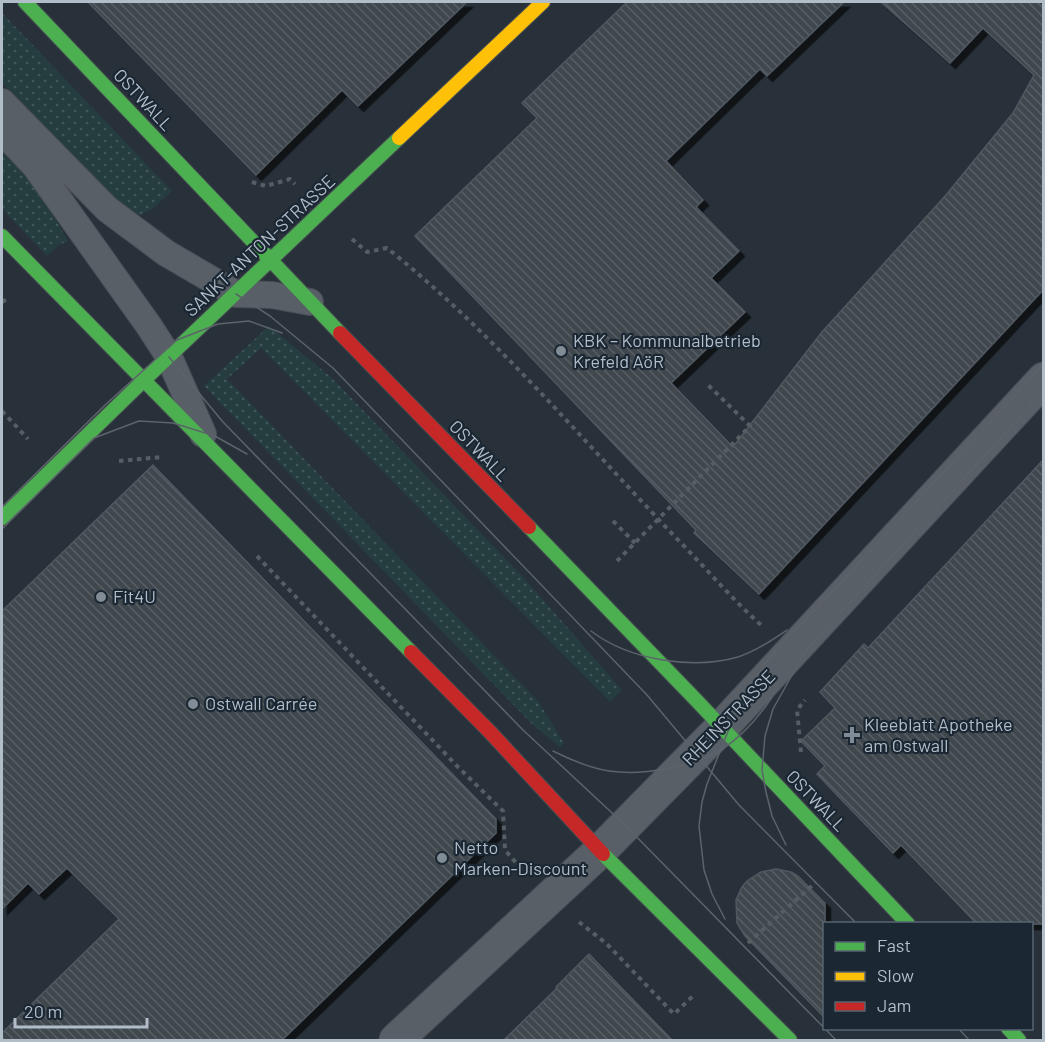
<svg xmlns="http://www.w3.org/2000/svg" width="1045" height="1042" viewBox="0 0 1045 1042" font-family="Barlow,sans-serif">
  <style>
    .grass { fill: url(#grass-dots) }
    .building { fill: url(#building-back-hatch); stroke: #505860; stroke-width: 1.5; filter: url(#shadow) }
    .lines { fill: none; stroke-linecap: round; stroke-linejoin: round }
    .lane-casing { stroke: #474d53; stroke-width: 28 }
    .street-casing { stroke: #474d53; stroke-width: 35 }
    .fast-casing { stroke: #474d53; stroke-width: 16 }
    .slow-casing { stroke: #474d53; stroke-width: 16 }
    .jam-casing { stroke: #474d53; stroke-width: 16 }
    .path { stroke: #565e64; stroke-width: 4; stroke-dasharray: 4.5 4.5; stroke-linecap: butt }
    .lane { stroke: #595f66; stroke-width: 26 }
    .street { stroke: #595f66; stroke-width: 33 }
    .fast { stroke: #4caf50; stroke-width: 14 }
    .slow { stroke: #ffc107; stroke-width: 14 }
    .jam { stroke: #c62828; stroke-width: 14 }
    .tram { stroke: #5c636a; stroke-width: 1.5 }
    .poi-dot { fill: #828c97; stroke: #1b2834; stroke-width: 2 }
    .labels { text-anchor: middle; stroke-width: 4.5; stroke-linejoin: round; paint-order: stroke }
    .street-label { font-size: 18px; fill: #b2bdca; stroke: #1b2834 }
    .poi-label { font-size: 18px; fill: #b2bdca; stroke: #1b2834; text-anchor: start }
  </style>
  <defs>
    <pattern id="grass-dots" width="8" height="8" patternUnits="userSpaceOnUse" patternTransform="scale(1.5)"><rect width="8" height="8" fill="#253d3f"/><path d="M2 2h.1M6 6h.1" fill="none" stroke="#425759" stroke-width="1.8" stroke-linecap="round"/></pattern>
    <pattern id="building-back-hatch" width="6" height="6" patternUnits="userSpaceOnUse" patternTransform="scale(1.5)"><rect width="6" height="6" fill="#3f464d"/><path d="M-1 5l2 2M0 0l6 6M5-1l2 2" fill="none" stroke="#585f65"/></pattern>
    <filter id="shadow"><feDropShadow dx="5.5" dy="5.5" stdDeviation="0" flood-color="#0009"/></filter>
  </defs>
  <rect width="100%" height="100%" fill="#283139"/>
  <!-- grass -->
  <path class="grass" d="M 2,13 L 172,191 L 152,209 L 136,217 L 97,183 L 2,83 Z
    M 2,146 L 36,186 L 68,241 L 59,245 L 47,256 L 2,209 Z
    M 269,326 L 332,378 L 524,578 L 622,690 L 610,702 L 261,348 L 227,379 L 538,701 L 564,743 L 560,747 L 532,724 L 204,386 Z"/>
  <!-- building -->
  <path class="building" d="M 88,2 L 467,2 L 358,106 L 342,90 L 256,175 Z
    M 627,2 L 844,2 L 767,76 L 760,69 L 666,161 L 703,200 L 696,207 L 739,251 L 711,278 L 745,312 L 671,383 L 733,447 L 822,332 L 946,195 L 1013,113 L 1034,75 L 983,28 L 950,63 L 881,2 L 1044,2 L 1044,289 L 759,594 L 694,533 L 696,530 L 415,236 L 537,118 L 522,103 Z
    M 1044,459 L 1044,924 L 977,924 L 901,845 L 893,853 L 836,794 L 817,774 L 825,766 L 801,741 L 835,708 L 820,692 L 864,644 L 868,648 Z
    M 153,465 L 496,819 L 496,833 L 281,1041 L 2,1041 L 2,1033 L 119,919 L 67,868 L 39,894 L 28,883 L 2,909 L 2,611 Z
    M 776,869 L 791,872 L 798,876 L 825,903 L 825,1018 L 745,936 L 737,923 L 736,900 L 742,887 L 747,881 L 761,872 Z
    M 589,954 L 673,1041 L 503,1041 L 557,988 L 556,987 Z"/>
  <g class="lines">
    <!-- lane casing -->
    <g class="lane-casing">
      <path id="lane" d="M 2,102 L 107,209 L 166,253 L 236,294 L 272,295 L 310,302
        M 2,131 L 35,166 L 149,326 L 169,357 L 203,434"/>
    </g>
    <!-- street casing -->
    <g class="street-casing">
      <path id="street" d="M 396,1040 L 600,851 L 722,727 L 1044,379"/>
    </g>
    <!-- fast casing -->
    <g class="fast-casing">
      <path id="fast" d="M 25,2 L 340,333
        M 2,236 L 411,652
        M 2,518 L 143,381 L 399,138
        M 529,527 L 697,701 L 908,924
        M 603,854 L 790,1040
        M 1008,1028 L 1019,1040"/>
    </g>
    <!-- slow casing -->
    <g class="slow-casing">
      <path id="slow" d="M 399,138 L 543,2"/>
    </g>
    <!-- jam casing -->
    <g class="jam-casing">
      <path id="jam" d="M 340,333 L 529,527
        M 411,652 L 490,732 L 603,854"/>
    </g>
    <!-- path -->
    <path class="path" d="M 252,182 L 266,186 L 290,179 L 295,184
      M 352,239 L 367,252 L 387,248 C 497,336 587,446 685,547 C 710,573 734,601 761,625
      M 2,302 L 9,298
      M 2,411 L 28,439
      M 119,461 L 162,457
      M 613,521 L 635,543
      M 257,556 L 458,767 L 503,811 L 505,850 L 523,871
      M 617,561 L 750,426 L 706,383
      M 801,752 L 797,710 L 805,700
      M 579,922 L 607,944 L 674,1014 L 693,996
      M 748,943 L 816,882"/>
    <!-- lane -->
    <use href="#lane" class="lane"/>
    <!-- street -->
    <use href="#street" class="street"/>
    <!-- fast -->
    <use href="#fast" class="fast"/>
    <!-- slow -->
    <use href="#slow" class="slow"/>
    <!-- jam -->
    <use href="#jam" class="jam"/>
    <!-- tram -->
    <path class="tram" d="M 236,294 L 270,316 L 333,368 L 647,695 L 739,805 L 857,924
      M 169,357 L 223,422 L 523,730 L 625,825 L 836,1040
      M 2,507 L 106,404 L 177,340 L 218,324 L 249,321 L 282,333
      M 2,529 L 94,438 L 139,421 L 173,423 L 202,432 L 213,435 L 247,454
      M 591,631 C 629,660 692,670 738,657 C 756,651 772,640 787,630
      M 553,751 C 571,760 589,768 609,771 C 642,776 693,767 721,750 C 741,737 759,717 772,697
      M 786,845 L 772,816 L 766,792 L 762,770 L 765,736 L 773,709 L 806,650 L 1044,391
      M 725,919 L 712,894 L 704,870 L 699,826 L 702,802 L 707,784 L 739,704 L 762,668 L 782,643 L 834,590 L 1044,364
      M 958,1028 L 969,1040"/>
  </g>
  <!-- markers -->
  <g class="poi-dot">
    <circle cx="561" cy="351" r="6"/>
    <circle cx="101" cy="597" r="6"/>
    <circle cx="193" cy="704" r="6"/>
    <path d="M849 726h6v6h6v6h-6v6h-6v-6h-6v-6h6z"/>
    <circle cx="442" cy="858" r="6"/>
  </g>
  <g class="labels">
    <!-- street labels -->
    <g class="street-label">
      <text transform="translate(143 100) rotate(47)" y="6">OSTWALL</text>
      <text transform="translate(260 246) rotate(-43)" y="6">SANKT-ANTON-STRASSE</text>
      <text transform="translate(479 451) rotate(46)" y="6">OSTWALL</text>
      <text transform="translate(729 718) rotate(-46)" y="6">RHEINSTRASSE</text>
      <text transform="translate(816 801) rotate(46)" y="6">OSTWALL</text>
    </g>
    <!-- poi labels -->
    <g class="poi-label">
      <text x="573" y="347">KBK – Kommunalbetrieb<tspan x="573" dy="21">Krefeld AöR</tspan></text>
      <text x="113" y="603">Fit4U</text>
      <text x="205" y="710">Ostwall Carrée</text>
      <text x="864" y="731">Kleeblatt Apotheke<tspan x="864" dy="21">am Ostwall</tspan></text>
      <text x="454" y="854">Netto<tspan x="454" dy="21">Marken-Discount</tspan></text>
    </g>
  </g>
  <!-- border -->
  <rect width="1045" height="1042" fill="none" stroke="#b2bdca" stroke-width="6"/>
  <!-- legend -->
  <rect x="823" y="922" width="210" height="108" fill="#1b2834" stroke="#576470" stroke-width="1.5"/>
  <rect x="835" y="942" width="30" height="9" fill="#4caf50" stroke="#576470" stroke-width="1.5"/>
  <text x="877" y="952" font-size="18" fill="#b2bdca">Fast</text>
  <rect x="835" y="972" width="30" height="9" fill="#ffc107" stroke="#576470" stroke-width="1.5"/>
  <text x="877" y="982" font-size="18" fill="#b2bdca">Slow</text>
  <rect x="835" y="1002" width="30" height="9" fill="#c62828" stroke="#576470" stroke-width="1.5"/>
  <text x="877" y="1012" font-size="18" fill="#b2bdca">Jam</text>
  <!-- scale -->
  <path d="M15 1018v9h132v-9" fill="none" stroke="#b2bdca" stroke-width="3"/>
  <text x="24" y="1018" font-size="18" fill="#b2bdca" stroke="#1b2834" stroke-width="4.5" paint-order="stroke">20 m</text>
</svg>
